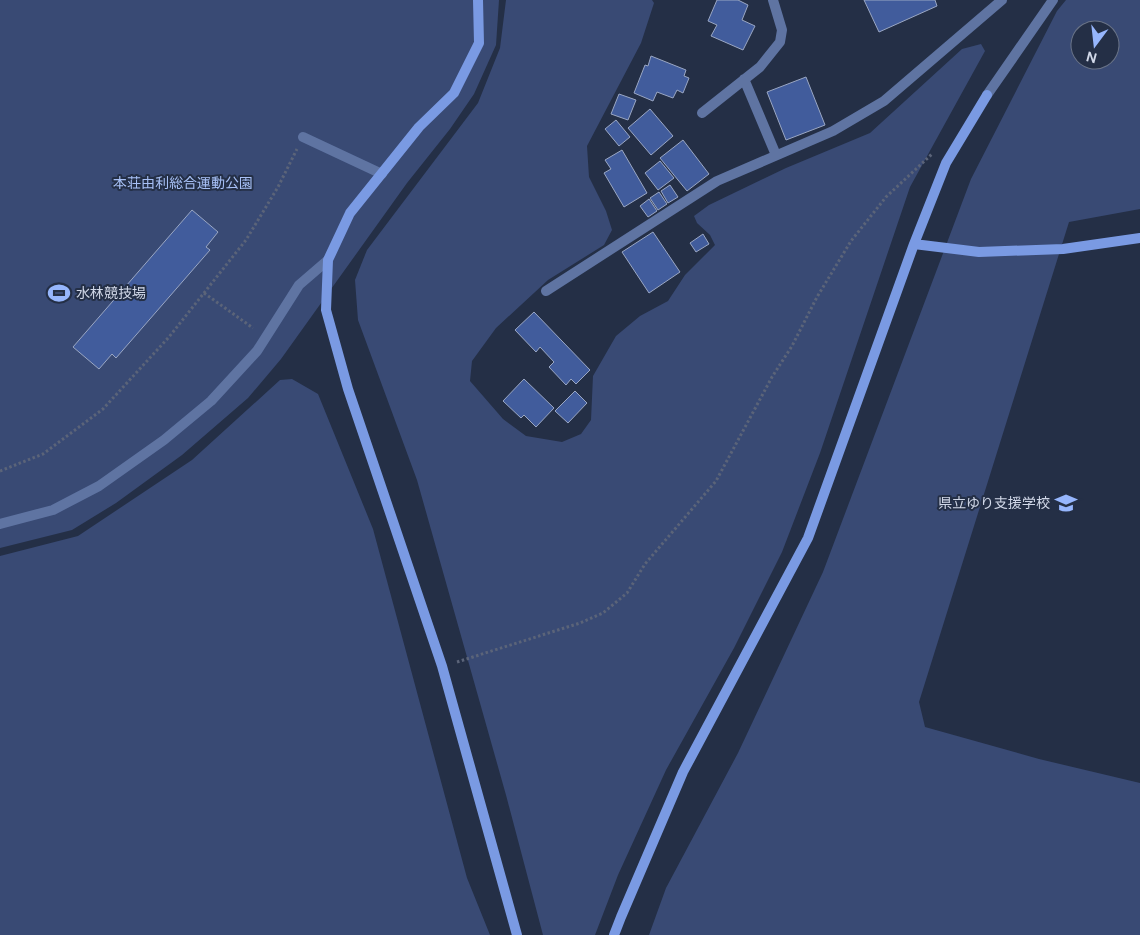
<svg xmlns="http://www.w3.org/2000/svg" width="1140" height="935" viewBox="0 0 1140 935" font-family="'DM Sans','Noto Sans JP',sans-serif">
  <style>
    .green { fill: #394a74; fill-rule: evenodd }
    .building { fill: #415c9c; stroke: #9aa7c4 }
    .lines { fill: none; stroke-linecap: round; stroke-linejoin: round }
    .path { stroke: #5b6479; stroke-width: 3; stroke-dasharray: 2.5 2.5; stroke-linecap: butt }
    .street { stroke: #5f74a2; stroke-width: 10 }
    .secondary { stroke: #7a9ae3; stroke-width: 10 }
    .labels { text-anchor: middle; stroke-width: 4; stroke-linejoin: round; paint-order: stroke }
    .park-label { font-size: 14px; fill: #a7c0f6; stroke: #242f46 }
    .poi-label { font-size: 14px; fill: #d1d8e8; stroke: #242f46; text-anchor: start }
  </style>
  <rect width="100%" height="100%" fill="#242f46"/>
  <!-- green -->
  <path class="green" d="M 0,0 L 499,0 L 496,45 L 474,94 L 450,129 L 407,183 L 281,359 L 248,398 L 182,455 L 116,503 L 72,530 L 0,548 Z
    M 506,0 L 652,0 L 654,3 L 641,43 L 587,146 L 589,177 L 606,211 L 612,230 L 604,245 L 548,280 L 496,328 L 472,361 L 470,381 L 503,419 L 526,436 L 562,442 L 581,434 L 591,420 L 593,376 L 616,336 L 640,316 L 668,301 L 685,275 L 715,245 L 710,235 L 697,223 L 694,216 L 709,205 L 786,168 L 870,133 L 962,49 L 981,44 L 985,51 L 910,187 L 820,453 L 782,552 L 734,648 L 666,770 L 618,875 L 595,935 L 543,935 L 506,795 L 417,480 L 358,320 L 355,280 L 367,250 L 478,103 L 500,48 Z
    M 1066,0 L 1140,0 L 1140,209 L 1069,222 L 919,702 L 925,727 L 1039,759 L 1140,783 L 1140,935 L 649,935 L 666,888 L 738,753 L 823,572 L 971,179 L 1057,11 ZM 1080,30 L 1110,30 L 1110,60 L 1080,60 Z
    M 292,379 L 318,394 L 373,529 L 467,878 L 490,935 L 0,935 L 0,556 L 78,536 L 192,460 L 280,380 Z"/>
  <!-- building -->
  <path class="building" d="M 717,0 L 738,0 L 748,5 L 742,20 L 755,26 L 743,50 L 711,36 L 717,25 L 708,21 Z
    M 864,0 L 935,0 L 937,6 L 879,32 Z
    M 651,56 L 686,70 L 684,76 L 689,78 L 683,93 L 677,90 L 673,98 L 657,92 L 653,101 L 634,93 L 645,65 L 648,66 Z
    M 806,77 L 825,125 L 786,140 L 767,92 Z
    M 619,94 L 636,100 L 628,120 L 611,114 Z
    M 650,109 L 673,136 L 651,155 L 628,128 Z
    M 616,120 L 630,137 L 619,146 L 605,129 Z
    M 683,140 L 709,174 L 687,191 L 660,158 Z
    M 622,150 L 647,193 L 624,207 L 604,173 L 611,169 L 605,160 Z
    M 660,161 L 674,178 L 658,190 L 645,173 Z
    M 670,185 L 678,197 L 668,203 L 661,191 Z
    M 659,192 L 667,204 L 658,210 L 650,198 Z
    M 649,199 L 657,211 L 648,217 L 640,206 Z
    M 192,210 L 218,232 L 206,247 L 210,250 L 116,358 L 112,354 L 99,369 L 73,347 Z
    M 653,232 L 680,272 L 649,293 L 622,252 Z
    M 703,234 L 709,244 L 696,252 L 690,243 Z
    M 534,312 L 590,370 L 576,384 L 571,379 L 566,385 L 549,367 L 554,362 L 540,347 L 536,352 L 515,330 Z
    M 524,379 L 554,408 L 536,427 L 524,415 L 521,418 L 503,401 Z
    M 575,391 L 587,403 L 568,423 L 555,411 Z"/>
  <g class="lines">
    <!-- path -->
    <path class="path" d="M 204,293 L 253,328
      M 0,471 L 43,454 L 103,409 L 169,337 L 246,240 L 278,187 L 297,149
      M 457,662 L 580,623 L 603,613 L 627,593 L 645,564 L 716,481 L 772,377 L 792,346 L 817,297 L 851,241 L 886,197 L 932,154"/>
    <!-- street -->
    <path class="street" d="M 744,79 L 776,155
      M 987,95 L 1053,0
      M 702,113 L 760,67 L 780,42 L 782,30 L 773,0
      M 303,137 L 382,174
      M 546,291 L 717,181 L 833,131 L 884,101 L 1002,0
      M 0,524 L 53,510 L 99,486 L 164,440 L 211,401 L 257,351 L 299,285 L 328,260"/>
    <!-- secondary -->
    <path class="secondary" d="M 478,0 L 479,43 L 454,93 L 419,127 L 350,213 L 328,260 L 326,310 L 348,389 L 442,666 L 517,935
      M 914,244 L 979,252 L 1063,249 L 1140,238
      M 614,935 L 621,917 L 683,772 L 808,538 L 914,244 L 946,163 L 987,95"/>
  </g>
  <!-- icons -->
  <defs>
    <g id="stadium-bare" transform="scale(1.725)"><path d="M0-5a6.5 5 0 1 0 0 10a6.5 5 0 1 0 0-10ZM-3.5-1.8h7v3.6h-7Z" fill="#96b6fd" stroke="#242f46" stroke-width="2.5" paint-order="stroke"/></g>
    <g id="school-bare" transform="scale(1.725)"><path d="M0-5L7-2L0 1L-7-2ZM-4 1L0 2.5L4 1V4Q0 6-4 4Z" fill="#96b6fd" stroke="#242f46" stroke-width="2.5" paint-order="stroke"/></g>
  </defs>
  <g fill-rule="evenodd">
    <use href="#stadium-bare" x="59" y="293"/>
    <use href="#school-bare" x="1066" y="503"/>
  </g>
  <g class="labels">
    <!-- park labels -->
    <g class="park-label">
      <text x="183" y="188">本荘由利総合運動公園</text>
    </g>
    <!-- poi labels -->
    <g class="poi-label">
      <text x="76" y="298">水林競技場</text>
      <text x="1050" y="508" text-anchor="end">県立ゆり支援学校</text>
    </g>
  </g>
  <!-- north arrow -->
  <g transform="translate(1095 45) rotate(195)"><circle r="24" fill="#242f46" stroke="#697387"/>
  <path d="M0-4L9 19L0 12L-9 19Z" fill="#96b6fd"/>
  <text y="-8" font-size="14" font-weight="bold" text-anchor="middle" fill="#d1d8e8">N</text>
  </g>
</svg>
